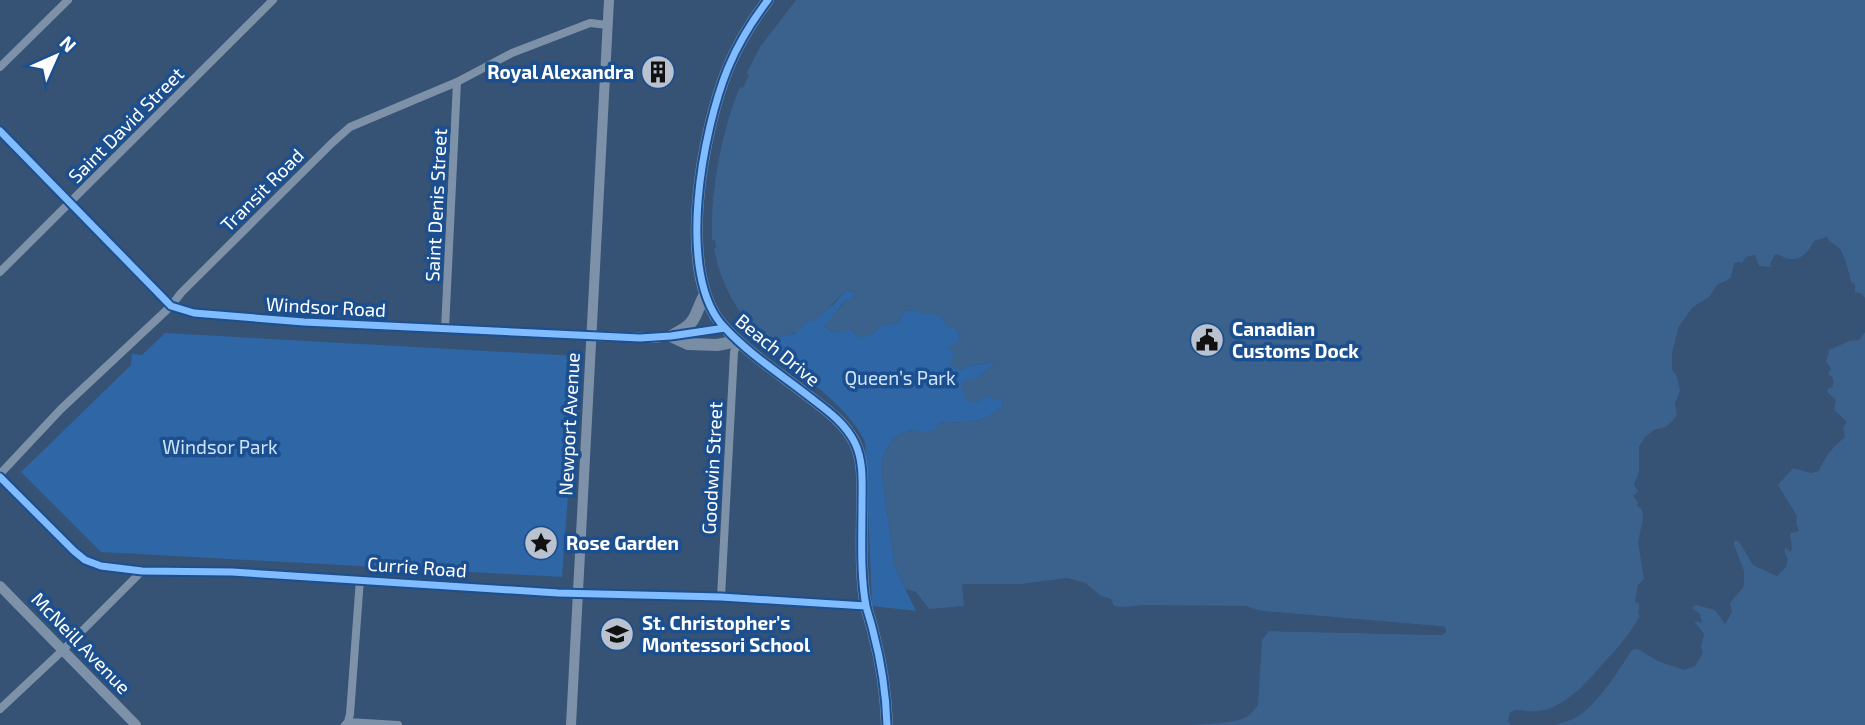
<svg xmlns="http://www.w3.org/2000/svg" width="1865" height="725" viewBox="0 0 1865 725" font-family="'Exo 2',sans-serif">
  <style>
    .green { fill: #2f66a5 }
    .water { fill: #3b618d }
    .pier { fill: #365274 }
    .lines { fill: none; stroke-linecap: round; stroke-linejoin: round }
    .minor { stroke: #7d92a8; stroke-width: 8 }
    .tertiary { stroke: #7d92a8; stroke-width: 10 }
    .secondary { stroke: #798da4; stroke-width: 12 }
    .cycleway-casing { stroke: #1b4f8f; stroke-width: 11 }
    .cycleway { stroke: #80bcff; stroke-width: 7 }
    .labels { text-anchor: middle; stroke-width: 7; stroke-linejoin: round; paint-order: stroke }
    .poi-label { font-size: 19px; font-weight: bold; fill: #fff; stroke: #1b4f8f; text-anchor: start }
    .street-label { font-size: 19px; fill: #fff; stroke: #1b4f8f }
    .park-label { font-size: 19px; fill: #cfe3fa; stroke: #1b4f8f }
  </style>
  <rect width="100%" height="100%" fill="#365274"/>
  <!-- green -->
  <path class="green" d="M 845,291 L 856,292 L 851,299 L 842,304 L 825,327 L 833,332 L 850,328 L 856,335 L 871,335 L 882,325 L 897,323 L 905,311 L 915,310 L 940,315 L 946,326 L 956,327 L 960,337 C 953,347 956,358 959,370 L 969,366 L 992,362 L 994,364 L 975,380 L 967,380 L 976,402 L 988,395 L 996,400 L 1002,400 L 1004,405 C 985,425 964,422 939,423 L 939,428 L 924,434 L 913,430 L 900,434 L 893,439 L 883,456 L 882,474 L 895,567 L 916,611 L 872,606 L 865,442 C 848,405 798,373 766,347 L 767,341 L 765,339 L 794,334 L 806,322 L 833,305 Z
    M 165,333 L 578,356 L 562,577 L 101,552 L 21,472 L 131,365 L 132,354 L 142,355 Z"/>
  <!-- water -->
  <path class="water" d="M 796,0 L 1865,0 L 1865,298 L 1862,294 L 1855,292 L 1855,284 L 1851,282 C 1850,276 1844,254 1840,249 C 1835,244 1831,244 1827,237 L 1814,241 C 1808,252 1800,263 1786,258 C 1782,257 1779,254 1775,254 L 1770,264 L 1771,267 L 1759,266 L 1755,255 L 1746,257 L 1742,263 L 1739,262 L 1734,263 L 1731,277 L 1726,281 L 1718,284 L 1709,297 L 1693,307 L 1679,326 L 1672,353 L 1672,369 L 1677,377 L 1680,390 L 1675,404 L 1677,414 L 1675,418 L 1666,427 L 1654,430 L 1645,437 L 1639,447 L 1639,472 L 1634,484 L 1638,491 L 1633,496 L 1638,502 L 1637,506 L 1642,509 L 1643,519 L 1638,542 L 1644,579 L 1638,585 L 1635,601 L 1639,604 L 1638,614 L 1640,616 C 1623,645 1581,698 1549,709 C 1538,713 1527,711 1516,710 L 1508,720 L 1511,725 L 1189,725 C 1204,724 1233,724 1246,717 C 1251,714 1254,710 1258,705 L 1262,640 L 1269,631 L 1442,635 L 1446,632 L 1445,627 L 1262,611 L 1246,606 L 1143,605 L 1125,607 L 1114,606 L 1111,599 L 1101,596 L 1085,583 L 1067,578 L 1021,584 L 962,584 L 964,606 L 929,609 L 916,592 L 906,589 L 895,567 L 882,474 L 883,456 L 893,439 L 900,434 L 913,430 L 924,433 L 938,428 L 938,423 C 964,422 985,425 1004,405 L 1002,400 L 996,400 L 988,395 L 976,402 L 966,401 L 962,388 L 963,382 L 967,380 L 975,380 L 994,364 L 992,362 L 969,366 L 959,370 L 953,367 L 950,361 L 955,354 L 948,348 L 956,343 L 960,337 L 956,327 L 946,326 L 940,315 L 920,313 L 915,310 L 905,311 L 897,323 L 882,325 L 871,335 L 863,338 L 856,335 L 850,328 C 839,335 834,333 824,326 L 847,299 L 851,299 L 856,292 L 845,291 L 817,320 L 806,322 C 798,337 780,336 765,339 L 760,333 L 758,334 C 735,310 720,282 714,248 L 716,248 L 715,240 L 712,240 C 710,193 722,129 740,87 L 743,88 L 749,75 L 746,74 L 760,47 Z
    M 1865,332 L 1865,725 L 1555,725 C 1562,722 1570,721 1577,717 C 1599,703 1618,671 1632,650 L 1638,649 L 1658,661 L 1684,670 L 1695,666 L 1703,653 L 1701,646 L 1704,634 L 1694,621 L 1702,623 L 1700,614 L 1692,608 L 1696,605 L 1715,610 L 1725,624 L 1732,612 L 1730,603 L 1744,586 L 1744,571 L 1734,545 L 1734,541 L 1738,541 L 1740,543 L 1753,565 L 1777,576 L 1786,567 L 1788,559 L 1785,554 L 1785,547 L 1790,552 L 1792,549 L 1790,533 L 1799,531 L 1796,523 L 1797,516 L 1778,485 L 1793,468 L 1811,473 L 1819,471 C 1824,457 1833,447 1845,437 L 1843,428 L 1847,422 L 1834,410 L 1836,400 L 1828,393 L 1827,389 L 1833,387 L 1833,378 L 1828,374 L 1831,368 L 1826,362 L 1829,350 L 1849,341 L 1859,340 Z"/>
  <!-- pier -->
  <path class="pier" d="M 1262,611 L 1440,626 L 1445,627 L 1446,632 L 1442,635 L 1270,631 L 1269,628 L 1442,631 L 1440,629 L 1263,615 Z
    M 1629,635 L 1630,639 L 1596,678 L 1568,703 L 1549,713 L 1532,715 L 1513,714 L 1512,719 L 1514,725 L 1511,725 L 1508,720 L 1510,712 L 1516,710 L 1532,712 L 1548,710 L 1566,700 L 1581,688 Z"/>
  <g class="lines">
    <!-- minor -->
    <path class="minor" d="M 0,67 L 68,0
      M 0,131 L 171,306 L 194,313 L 304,322 L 591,336
      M 0,272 L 273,0
      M 445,329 L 457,82
      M 0,474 L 61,409 L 171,306 L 181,293 L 332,143 L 350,127 L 457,82 L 512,53 L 590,23 L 608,25
      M 0,477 L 74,551 L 85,560 L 101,566 L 142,571 L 232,572 L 558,593 L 721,597 L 866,606
      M 721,597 L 734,352 L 738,341
      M 0,709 L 63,650 L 142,571
      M 348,722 L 398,725
      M 345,725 L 348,722 L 350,714 L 360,579"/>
    <!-- tertiary -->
    <path class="tertiary" d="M 591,336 L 655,338 L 725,328
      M 0,586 L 136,725
      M 571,725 L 609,0"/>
    <!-- secondary -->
    <path class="secondary" d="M 768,0 C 752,21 738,44 728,68 C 703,129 674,276 725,328 C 750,355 782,375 811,398 C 828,411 845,423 855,443 C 864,462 862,484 862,505 C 862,536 860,575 866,606 C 868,614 871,622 873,631 C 881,661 886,694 887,725
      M 671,336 L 688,344 L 717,345 L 738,341
      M 671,336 C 699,322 692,319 705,294"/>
    <!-- cycleway casing -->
    <g class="cycleway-casing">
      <path id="cycleway" d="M 768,0 C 752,21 738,44 728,68 C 703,129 674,276 725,328 C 750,355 782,375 811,398 C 828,411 845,423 855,443 C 864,462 862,484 862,505 C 862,536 860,575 866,606 C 868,614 871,622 873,631 C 881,661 886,694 887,725
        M 0,131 L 171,306 L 194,313 L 304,322 L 640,338 L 671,336 L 725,328
        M 0,477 L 74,551 L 85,560 L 101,566 L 142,571 L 232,572 L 558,593 L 721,597 L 866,606"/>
    </g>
    <!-- cycleway -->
    <use href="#cycleway" class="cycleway"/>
  </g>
  <!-- icons -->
  <defs>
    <g id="building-disc" transform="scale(1.75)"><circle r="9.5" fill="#b9c2ce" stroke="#1b4f8f"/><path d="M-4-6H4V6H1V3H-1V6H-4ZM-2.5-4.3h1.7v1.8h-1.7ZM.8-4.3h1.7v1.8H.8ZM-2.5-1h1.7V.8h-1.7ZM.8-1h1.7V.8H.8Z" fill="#111"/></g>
    <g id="civic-disc" transform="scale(1.75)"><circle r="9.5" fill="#b9c2ce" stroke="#1b4f8f"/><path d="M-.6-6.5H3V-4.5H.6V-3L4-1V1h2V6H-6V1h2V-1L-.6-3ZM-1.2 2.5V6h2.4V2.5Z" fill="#111"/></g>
    <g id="sight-disc" transform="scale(1.75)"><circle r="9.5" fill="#b9c2ce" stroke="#1b4f8f"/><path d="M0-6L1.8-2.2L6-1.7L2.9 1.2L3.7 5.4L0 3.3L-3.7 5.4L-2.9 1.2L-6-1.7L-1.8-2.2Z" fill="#111"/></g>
    <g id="school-disc" transform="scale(1.75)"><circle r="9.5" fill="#b9c2ce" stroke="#1b4f8f"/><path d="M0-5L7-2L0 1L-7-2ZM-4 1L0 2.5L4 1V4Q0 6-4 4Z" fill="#111"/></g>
  </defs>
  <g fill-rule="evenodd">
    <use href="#building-disc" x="658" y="72"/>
    <use href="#civic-disc" x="1207" y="340"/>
    <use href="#sight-disc" x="541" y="543"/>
    <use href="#school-disc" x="617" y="634"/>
  </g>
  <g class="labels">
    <!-- poi labels -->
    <g class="poi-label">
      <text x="634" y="79" text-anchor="end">Royal Alexandra</text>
      <text x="1232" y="336">Canadian<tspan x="1232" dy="22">Customs Dock</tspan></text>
      <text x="566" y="550">Rose Garden</text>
      <text x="642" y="630">St. Christopher's<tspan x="642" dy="22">Montessori School</tspan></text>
    </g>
    <!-- street labels -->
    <g class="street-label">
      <text transform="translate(126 125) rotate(-45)" y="7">Saint David Street</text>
      <text transform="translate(262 190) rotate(-45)" y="7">Transit Road</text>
      <text transform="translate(436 205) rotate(-87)" y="7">Saint Denis Street</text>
      <text transform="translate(326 307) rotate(3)" y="7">Windsor Road</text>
      <text transform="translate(778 350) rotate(39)" y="7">Beach Drive</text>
      <text transform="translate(569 424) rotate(-87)" y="7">Newport Avenue</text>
      <text transform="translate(712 468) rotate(-87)" y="7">Goodwin Street</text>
      <text transform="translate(417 567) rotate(4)" y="7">Currie Road</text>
      <text transform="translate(81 643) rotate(46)" y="7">McNeill Avenue</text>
    </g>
    <!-- park labels -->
    <g class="park-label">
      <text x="900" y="385">Queen’s Park</text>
      <text x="220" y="454">Windsor Park</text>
    </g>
  </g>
  <!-- north arrow -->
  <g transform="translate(56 56) rotate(45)" stroke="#1b4f8f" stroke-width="5" paint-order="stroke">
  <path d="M0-5L12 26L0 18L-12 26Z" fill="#ffffff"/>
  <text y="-10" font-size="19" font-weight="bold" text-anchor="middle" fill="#ffffff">N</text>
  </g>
</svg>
